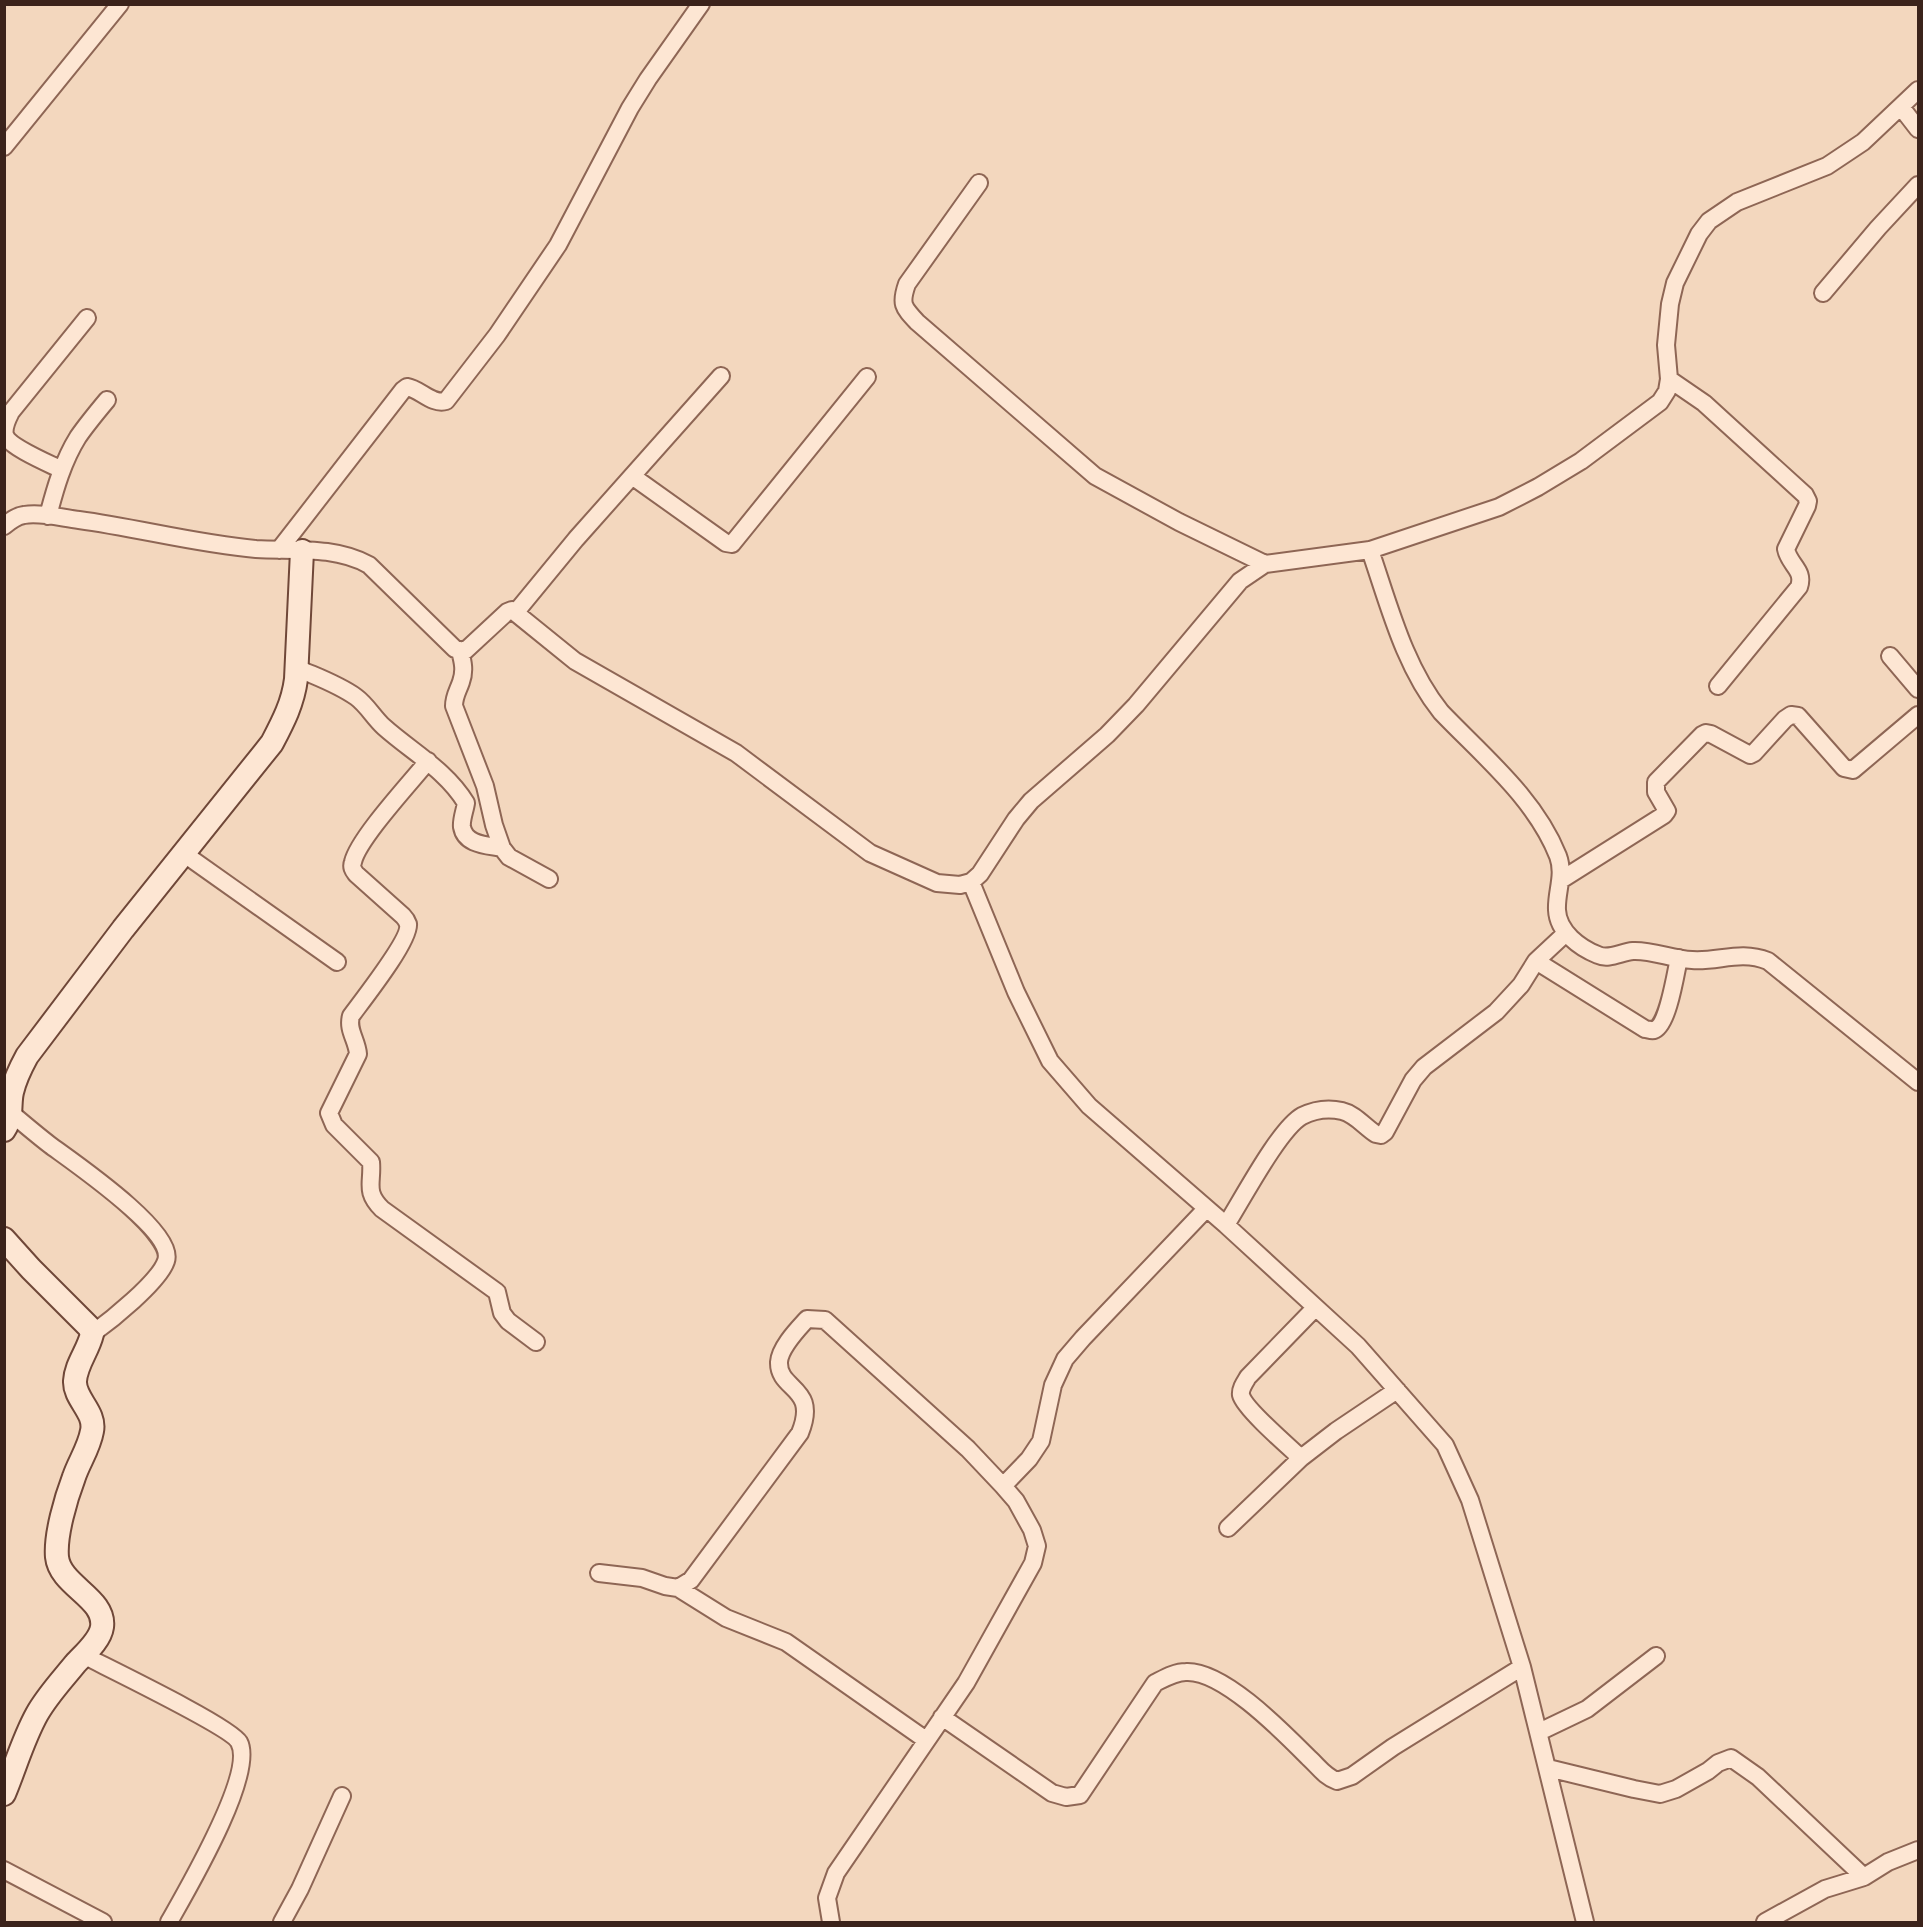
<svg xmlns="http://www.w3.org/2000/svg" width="1923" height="1927" viewBox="0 0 1923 1927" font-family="Spectral,serif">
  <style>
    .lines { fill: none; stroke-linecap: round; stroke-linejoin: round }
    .street-casing { stroke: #8e6655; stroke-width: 20 }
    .secondary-casing { stroke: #6f4738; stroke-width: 26 }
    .street { stroke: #fde6d3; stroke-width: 16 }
    .secondary { stroke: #fde6d3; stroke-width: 22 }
  </style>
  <rect width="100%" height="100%" fill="#f3d7be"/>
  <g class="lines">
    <!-- street casing -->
    <g class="street-casing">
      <path id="street" d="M 1901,107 L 1918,129
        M 4,147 L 120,4
        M 979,183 L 907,284 C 900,304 903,307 917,322 L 1095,476 L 1179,522 L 1265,564
        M 1823,293 L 1878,228 L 1918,185
        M 1669,379 L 1704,403 L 1805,495 L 1808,501 L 1807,506 L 1786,549 C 1789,565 1805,570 1799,587 L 1718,686
        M 62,470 C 50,464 9,447 5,435 C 3,427 8,418 11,412 L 87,318
        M 632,476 L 726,543 L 732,544 L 867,377
        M 48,516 C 55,489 63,461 78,437 C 87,424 97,412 107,400
        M 4,526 C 10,521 16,516 24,515 C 41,512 62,518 79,520 C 138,528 197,544 256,549 C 294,551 335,546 369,565 L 455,649 L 465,651 L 507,612 L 512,610 L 575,661 L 736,753 L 870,853 L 937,883 L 960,885 L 971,882 L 980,874 L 1016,819 L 1031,801 L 1107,735 L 1136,705 L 1240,581 L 1265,564 L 1370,550 L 1499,507 L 1538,487 L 1581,461 L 1660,402 L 1667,391 L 1669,379 L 1666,345 L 1670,304 L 1675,283 L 1699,234 L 1709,221 L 1737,202 L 1827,166 L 1863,142 L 1918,90
        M 279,550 L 403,390 L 407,387 C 420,389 432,405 446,401 L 497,335 L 558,245 L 630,108 L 648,79 L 701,4
        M 1370,550 C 1389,605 1404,666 1441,712 C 1483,756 1535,798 1558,856 C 1565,875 1556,892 1557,910 C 1558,932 1580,948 1598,955 C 1609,960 1621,952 1633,951 C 1652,950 1672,959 1692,960 C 1719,962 1740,950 1768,961 L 1918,1082
        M 516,612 L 576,539 L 721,376
        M 460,651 C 463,662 465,671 461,682 C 458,691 454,696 454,706 L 485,786 L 494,825 L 502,848 L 509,857 L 549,879
        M 1890,656 L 1918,689
        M 297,668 C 317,677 338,684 356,697 C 367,705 374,718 384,727 C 412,752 446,770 466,803 C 465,810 461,820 462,827 C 465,845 487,845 502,848
        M 428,761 C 411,782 358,839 353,862 C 351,867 353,870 356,874 L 403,916 C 405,918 407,921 408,924 C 411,939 362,1001 351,1016 C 347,1030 357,1040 358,1054 L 329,1113 L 334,1125 L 371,1162 C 373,1183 364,1191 382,1209 L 497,1292 L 502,1313 L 508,1321 L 536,1342
        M 183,853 L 337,962
        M 1561,880 L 1664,815 L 1667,811 L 1656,792 L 1656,782 L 1702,735 L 1706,733 L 1711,734 L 1750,755 L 1754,753 L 1785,719 L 1791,715 L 1798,716 L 1844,768 L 1853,770 L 1918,715
        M 971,882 L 1016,992 L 1050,1061 L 1089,1106 L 1226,1225 L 1358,1346 L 1445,1445 L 1470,1500 L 1522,1667 L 1585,1922
        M 1536,961 L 1645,1029 C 1647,1029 1652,1031 1654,1030 C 1668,1026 1676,971 1679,958
        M 11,1113 C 24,1124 37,1135 50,1145 C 73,1162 176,1232 166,1261 C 159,1282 110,1321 92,1334
        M 1226,1225 C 1242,1200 1279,1129 1302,1116 C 1314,1110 1329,1108 1342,1111 C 1355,1114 1365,1127 1376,1134 L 1381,1135 L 1385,1132 L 1413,1080 L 1424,1067 L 1496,1012 L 1521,985 L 1536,961 L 1566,933
        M 1301,1458 C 1289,1447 1244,1408 1241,1395 C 1240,1389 1245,1382 1248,1377 L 1315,1308
        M 1003,1486 L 1029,1459 L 1041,1441 L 1053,1385 L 1065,1359 L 1083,1338 L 1206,1209
        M 1228,1528 L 1301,1458 L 1336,1431 L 1397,1390
        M 599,1573 L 642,1578 L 665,1586 L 678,1588 L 691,1580 L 800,1433 C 819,1386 778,1391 779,1362 C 780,1347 798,1329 807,1319 L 825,1320 L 968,1449 L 1003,1486 L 1016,1501 L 1032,1530 L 1037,1546 L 1033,1563 L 966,1683 L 836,1873 L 827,1898 L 831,1922
        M 678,1588 L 726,1618 L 786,1642 L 926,1740
        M 83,1655 C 106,1667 231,1727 239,1742 C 256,1773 187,1890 169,1922
        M 942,1717 L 1052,1793 L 1066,1797 L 1080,1795 L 1155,1683 C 1165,1678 1175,1672 1186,1672 C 1223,1670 1283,1732 1309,1758 C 1319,1767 1324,1776 1337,1781 L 1352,1776 L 1393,1747 L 1522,1667
        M 1539,1732 L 1587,1709 L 1656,1656
        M 1548,1768 L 1634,1789 L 1660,1794 L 1676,1789 L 1708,1771 L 1718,1763 L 1731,1758 L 1758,1777 L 1864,1877
        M 4,1870 L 103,1922
        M 282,1922 L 300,1889 L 342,1796
        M 1765,1922 L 1825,1889 L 1864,1877 L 1888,1862 L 1918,1850"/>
    </g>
    <!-- secondary casing -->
    <g class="secondary-casing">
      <path id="secondary" d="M 4,1130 C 13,1117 9,1105 12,1092 C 15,1079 21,1067 27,1056 L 123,929 L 272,743 C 283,722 293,703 296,679 L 302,551
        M 4,1239 L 31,1269 L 89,1327 L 92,1334 C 88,1351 76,1364 75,1381 C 74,1399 96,1412 92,1431 C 89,1448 79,1462 74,1477 C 66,1498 55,1535 57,1557 C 60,1586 106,1598 102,1627 C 100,1641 84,1654 75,1664 C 62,1680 47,1696 37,1714 C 23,1739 15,1768 4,1794"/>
    </g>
    <!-- street -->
    <use href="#street" class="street"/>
    <!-- secondary -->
    <use href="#secondary" class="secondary"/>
  </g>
  <!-- border -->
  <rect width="1923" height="1927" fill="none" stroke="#3b231b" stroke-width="12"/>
</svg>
